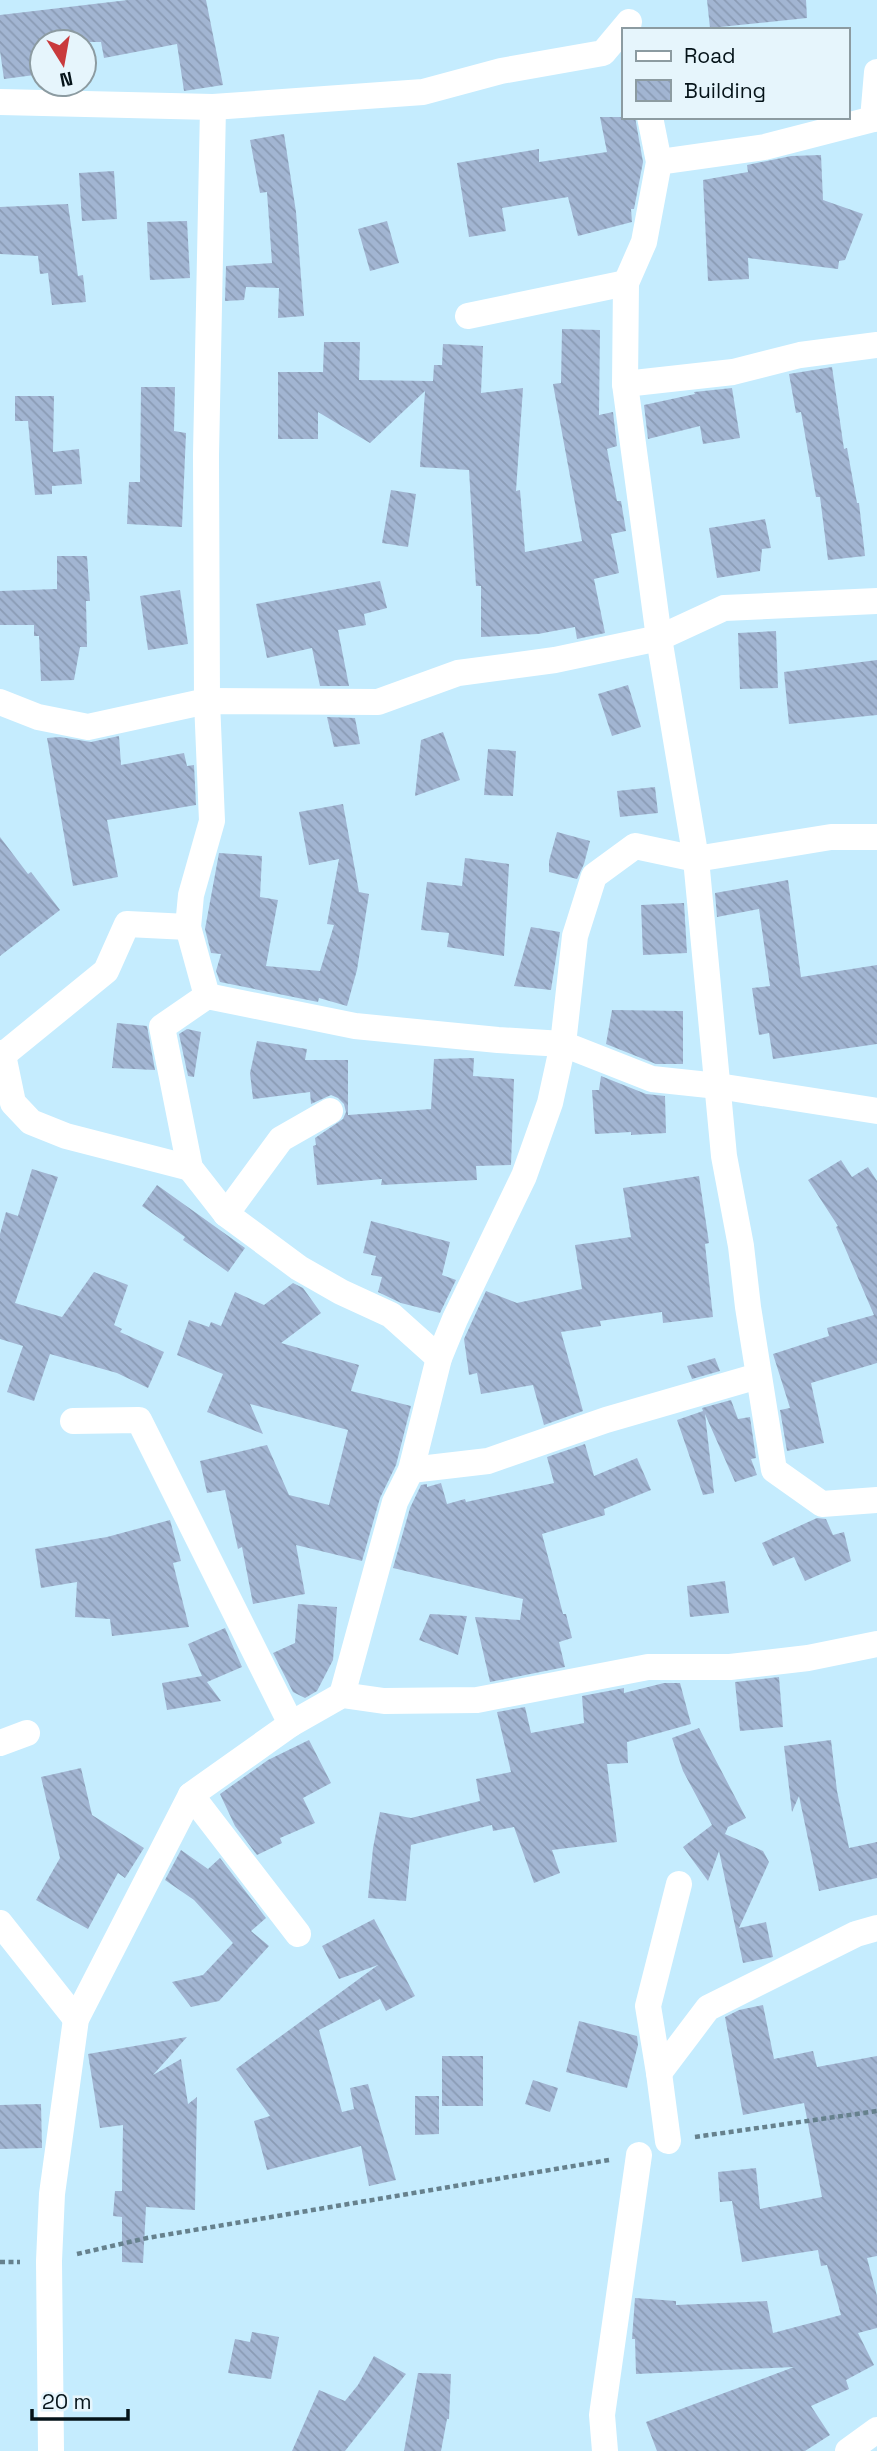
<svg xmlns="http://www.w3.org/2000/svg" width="877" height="2451" font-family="'Space Grotesk',sans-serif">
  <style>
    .building { fill: url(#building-back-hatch) }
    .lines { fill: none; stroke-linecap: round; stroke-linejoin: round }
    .path { stroke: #66818d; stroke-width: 4.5; stroke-dasharray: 5 3.5; stroke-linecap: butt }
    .minor { stroke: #fff; stroke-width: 26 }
  </style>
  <defs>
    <pattern id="building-back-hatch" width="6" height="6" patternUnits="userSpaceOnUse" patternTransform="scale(1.75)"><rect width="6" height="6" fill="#a2b5d2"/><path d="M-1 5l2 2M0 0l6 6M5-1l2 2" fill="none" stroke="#8a9bb4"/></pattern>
  </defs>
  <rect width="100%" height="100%" fill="#c5ecfe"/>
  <g class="building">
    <polygon points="128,0 206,0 223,85 184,91 177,44 104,58 101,42 42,42 42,74 4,79 0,51 0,15"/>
    <polygon points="707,0 806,0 807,18 710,28"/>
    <polygon points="600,117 635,117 643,162 634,209 631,209 632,222 578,236 568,197 502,208 506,231 469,237 457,163 539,149 539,162 607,152"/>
    <polygon points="284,134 296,212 304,316 278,318 279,288 246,287 244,300 225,301 226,266 272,263 267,192 260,193 250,140"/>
    <polygon points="821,155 823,200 863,214 845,260 839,261 838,269 748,258 749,279 708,281 703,180 748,172 747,165 791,156"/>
    <polygon points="114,171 117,219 82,221 79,173"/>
    <polygon points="68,204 78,276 83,275 86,302 52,305 48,273 40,274 38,256 0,254 0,207"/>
    <polygon points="187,221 190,278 150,280 147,222"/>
    <polygon points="387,221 399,263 370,271 358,229"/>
    <polygon points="562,329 600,330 599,415 613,412 617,446 607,449 617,501 621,501 626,531 611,534 619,573 594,579 605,633 577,639 575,627 538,634 481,637 481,586 476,586 469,470 420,467 425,391 370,443 318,412 318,439 278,439 278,372 323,372 324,342 360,342 359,380 433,381 434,365 442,365 443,344 483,346 481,393 523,388 516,491 520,490 525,552 582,541 553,384 561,383"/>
    <polygon points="832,367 844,449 847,448 857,503 859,503 865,556 828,560 820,497 816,497 801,412 796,413 789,374"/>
    <polygon points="141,387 175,387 174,431 186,433 182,527 127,524 129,482 140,482"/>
    <polygon points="732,388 740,438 703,444 700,426 648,439 644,405 695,394 694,392"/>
    <polygon points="15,396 54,396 53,452 79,449 82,484 52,486 52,494 35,495 28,421 15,421"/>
    <polygon points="391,490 416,494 408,547 382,543"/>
    <polygon points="765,519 771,548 762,549 760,571 717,578 709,528"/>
    <polygon points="57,556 87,556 90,601 86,601 87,647 80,647 74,680 41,681 39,636 34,636 34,625 0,625 0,591 57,589"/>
    <polygon points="380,581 387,608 364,614 366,625 338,630 349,686 320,686 312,648 267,658 256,604"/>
    <polygon points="180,590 188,644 148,650 140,596"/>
    <polygon points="776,631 778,688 740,689 738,633"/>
    <polygon points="877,660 877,715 789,724 784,672"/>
    <polygon points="628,685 641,727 612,736 598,694"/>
    <polygon points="327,717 355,718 360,744 334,747"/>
    <polygon points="443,732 460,780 415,796 421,740"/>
    <polygon points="119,736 121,765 184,753 187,766 194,765 196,805 107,820 118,877 73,886 47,738 60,737 91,742"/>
    <polygon points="488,749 516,751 513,796 484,795"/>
    <polygon points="655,787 658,813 620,817 617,791"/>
    <polygon points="343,804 359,892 369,894 357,970 347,1006 319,998 318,1002 220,982 216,971 221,954 211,953 205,929 219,853 262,856 260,897 278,900 266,966 320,971 334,925 327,924 339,859 309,865 299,812"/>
    <polygon points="557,832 590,841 584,864 577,879 549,872 549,861"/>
    <polygon points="0,837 28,874 31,872 60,910 0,956"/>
    <polygon points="465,858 509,864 504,956 447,947 449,933 421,930 427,882 462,886"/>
    <polygon points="788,880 801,977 877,965 877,1044 773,1059 769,1033 759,1035 752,988 770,986 759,909 717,917 715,893"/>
    <polygon points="684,903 687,953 643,955 641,905"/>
    <polygon points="531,927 560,932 551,990 514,986"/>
    <polygon points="612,1010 683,1011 683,1064 656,1064 606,1044"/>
    <polygon points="117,1023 147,1026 155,1070 112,1068"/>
    <polygon points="187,1029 201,1032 194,1077 188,1076 179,1034"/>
    <polygon points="257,1041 307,1049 305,1060 348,1060 348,1115 431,1109 434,1059 474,1058 473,1076 514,1079 511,1165 476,1166 477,1180 381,1185 382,1179 317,1185 313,1146 316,1145 315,1138 343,1119 346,1112 344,1104 338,1098 331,1095 311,1104 310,1092 253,1099 250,1073"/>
    <polygon points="601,1076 646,1094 665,1096 666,1133 631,1135 631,1132 595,1134 592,1090 599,1090"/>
    <polygon points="841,1160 852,1177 868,1167 877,1181 877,1363 811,1383 824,1443 787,1451 780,1410 790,1408 773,1354 829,1336 827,1328 874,1315 836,1227 838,1226 808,1180"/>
    <polygon points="32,1169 58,1177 15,1303 62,1317 94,1272 128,1285 114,1325 122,1329 120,1332 164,1352 148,1388 117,1373 50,1354 34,1401 7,1392 23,1346 0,1339 0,1234 6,1212 18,1216"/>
    <polygon points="699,1176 709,1243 705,1244 713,1317 663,1323 662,1312 600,1321 601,1326 561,1332 583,1411 544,1425 533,1385 481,1394 477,1373 469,1375 464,1339 486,1291 517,1303 582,1289 575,1245 631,1237 623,1188"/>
    <polygon points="157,1185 245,1248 228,1272 183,1240 185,1237 142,1206"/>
    <polygon points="371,1221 450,1242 442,1275 456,1280 440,1313 401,1303 378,1292 382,1277 371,1275 376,1256 363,1253"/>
    <polygon points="293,1283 303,1288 321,1313 281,1343 359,1365 351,1391 411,1406 396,1465 380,1498 362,1561 296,1545 305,1594 253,1604 242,1547 238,1549 225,1490 207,1493 200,1461 267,1445 289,1495 329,1505 348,1430 250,1404 263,1434 207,1412 223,1374 177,1355 189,1320 209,1327 211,1322 221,1326 235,1292 264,1305"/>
    <polygon points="715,1358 720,1371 692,1379 687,1366"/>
    <polygon points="731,1400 738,1419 750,1417 756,1458 751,1459 757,1475 735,1482 705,1414 714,1493 703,1495 677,1420 703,1411 702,1408"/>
    <polygon points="585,1444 594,1476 637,1458 651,1490 604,1509 605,1515 542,1534 563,1614 566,1614 572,1638 559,1642 565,1667 490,1682 475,1617 520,1620 523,1599 393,1568 410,1508 421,1485 427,1484 427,1487 441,1483 447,1504 465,1499 466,1502 554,1483 547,1457"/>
    <polygon points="817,1518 826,1519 833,1535 844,1532 851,1561 805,1581 794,1557 773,1566 762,1543"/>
    <polygon points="170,1520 181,1561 173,1563 189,1627 112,1636 110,1619 75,1617 77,1582 41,1588 35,1549 107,1537"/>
    <polygon points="725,1581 729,1613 690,1617 687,1586"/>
    <polygon points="298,1604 337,1607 333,1660 317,1691 305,1698 293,1692 273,1653 295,1643"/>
    <polygon points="430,1614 467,1616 458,1655 419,1640"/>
    <polygon points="225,1628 242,1667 207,1682 221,1701 167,1710 162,1683 202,1676 188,1644"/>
    <polygon points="779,1677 783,1727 740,1731 735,1682"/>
    <polygon points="664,1683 680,1683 691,1724 627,1742 628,1763 607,1764 617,1842 552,1850 560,1873 534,1883 514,1827 493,1831 492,1825 411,1845 406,1901 368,1898 373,1848 380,1812 411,1818 480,1801 476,1779 511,1772 497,1712 525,1707 531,1733 584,1723 582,1696 624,1688 624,1693"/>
    <polygon points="699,1728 746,1818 728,1827 725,1834 763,1851 769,1862 739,1928 766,1922 773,1957 743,1963 719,1851 708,1881 683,1847 712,1825 683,1771 672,1738"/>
    <polygon points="309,1740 331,1783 303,1798 315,1823 280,1838 282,1843 257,1855 235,1826 220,1794 268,1760"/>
    <polygon points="831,1740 837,1791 849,1848 877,1842 877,1878 819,1891 799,1796 792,1812 784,1746"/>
    <polygon points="81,1768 92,1815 144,1848 125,1878 118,1873 88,1929 36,1900 60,1858 41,1777"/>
    <polygon points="181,1850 208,1869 220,1858 266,1918 251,1931 269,1946 219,2001 191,2007 172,1982 203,1975 233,1943 194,1900 165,1880"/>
    <polygon points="374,1919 415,1996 386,2011 380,1999 319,2030 342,2112 354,2109 350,2088 368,2084 396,2180 369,2186 361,2146 267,2170 254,2121 270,2116 236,2069 378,1965 339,1979 322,1946"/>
    <polygon points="763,2005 774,2059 813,2051 817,2067 877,2056 877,2256 867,2258 877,2296 877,2328 858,2333 874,2365 846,2380 849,2389 811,2406 830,2435 805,2451 657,2451 646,2422 794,2367 636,2374 635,2339 632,2339 635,2298 676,2301 676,2305 767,2301 773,2333 841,2315 827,2265 821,2266 818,2250 742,2262 732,2201 720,2202 718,2172 756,2168 760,2209 822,2197 804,2103 743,2115 725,2017 739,2010"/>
    <polygon points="579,2021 637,2036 638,2045 627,2088 566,2072"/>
    <polygon points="187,2037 153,2075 181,2059 188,2104 197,2097 195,2210 146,2207 143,2263 122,2262 122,2217 113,2216 115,2191 122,2191 123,2125 100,2128 88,2054"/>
    <rect x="442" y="2056" width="41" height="50"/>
    <polygon points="533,2080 558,2088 550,2112 525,2104"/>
    <polygon points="415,2096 439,2096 439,2134 415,2135"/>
    <polygon points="41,2104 42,2148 0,2149 0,2105"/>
    <polygon points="252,2332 279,2337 271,2379 228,2373 235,2339 250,2342"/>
    <polygon points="374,2356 406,2374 345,2451 292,2451 319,2390 345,2401 358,2385"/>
    <polygon points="418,2373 451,2374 449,2419 447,2419 441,2451 404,2451"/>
  </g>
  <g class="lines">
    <g class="path">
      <polyline points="695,2137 877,2111"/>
      <polyline points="77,2254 147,2238 609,2160"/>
      <polyline points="0,2262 20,2262"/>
    </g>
    <g class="minor">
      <polyline points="0,102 213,107 423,92 501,71 603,53 629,22"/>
      <polyline points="650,117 659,162 644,242 626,283 625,384 659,638 696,859 724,1156 741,1246 748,1307 774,1470 822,1504 877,1500"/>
      <polyline points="873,119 877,72"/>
      <polyline points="659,162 765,147 877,118"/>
      <polyline points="468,316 626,283"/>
      <polyline points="625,384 733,372 800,355 877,345"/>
      <polyline points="0,702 38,717 88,727 207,701 378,702 458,673 555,660 659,638 724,608 877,601"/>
      <polyline points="207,996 188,927 191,895 212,821 207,701 206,455 213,107"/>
      <polyline points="0,1053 3,1055 13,1103 31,1122 66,1136 190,1168"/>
      <polyline points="3,1055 106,971 127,924 188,927"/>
      <polyline points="226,1214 281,1139 330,1111"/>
      <polyline points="439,1358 391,1315 341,1292 299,1268 226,1214 190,1168 162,1027 207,996 355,1026 498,1040 563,1044 652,1079 718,1086 877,1111"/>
      <polyline points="73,1421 139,1420 291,1724"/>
      <polyline points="411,1470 488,1461 606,1420 758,1376"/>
      <polyline points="342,1695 395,1502 411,1470 439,1358 455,1319 524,1176 550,1103 563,1044 575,936 594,876 635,846 696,859 831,837 877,837"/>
      <polyline points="0,1743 27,1733"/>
      <polyline points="191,1795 298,1934"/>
      <polyline points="0,1923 76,2019"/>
      <polyline points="659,2073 708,2008 856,1934 877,1928"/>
      <polyline points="668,2141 659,2073 648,2006 679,1884"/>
      <polyline points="51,2451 49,2261 52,2194 76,2019 191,1795 291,1724 342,1695 384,1701 477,1700 648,1667 730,1667 808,1658 877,1644"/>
      <polyline points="605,2451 602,2415 639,2155"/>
      <polyline points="848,2451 877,2430"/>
    </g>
  </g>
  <rect x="622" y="28" width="228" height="91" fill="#e6f5fc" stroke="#8c9ba1" stroke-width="2"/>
  <rect x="636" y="51" width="35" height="10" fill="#ffffff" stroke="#8c9ba1" stroke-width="2"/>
  <text x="684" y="63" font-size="21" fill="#051319">Road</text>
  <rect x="636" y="80" width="35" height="21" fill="url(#building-back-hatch)" stroke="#8c9ba1" stroke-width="2"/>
  <text x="684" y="98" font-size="21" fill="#051319">Building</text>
  <g transform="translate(63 63) rotate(169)"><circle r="33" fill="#e6f5fc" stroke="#8c9ba1" stroke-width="2"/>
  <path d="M0-5L12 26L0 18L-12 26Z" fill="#c93a3c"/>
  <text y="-10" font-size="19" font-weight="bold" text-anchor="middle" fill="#051319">N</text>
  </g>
  <path d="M32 2409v10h96v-10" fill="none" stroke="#051319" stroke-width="3.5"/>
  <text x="42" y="2409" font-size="21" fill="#051319" stroke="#e6f5fc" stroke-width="5" paint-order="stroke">20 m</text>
</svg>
